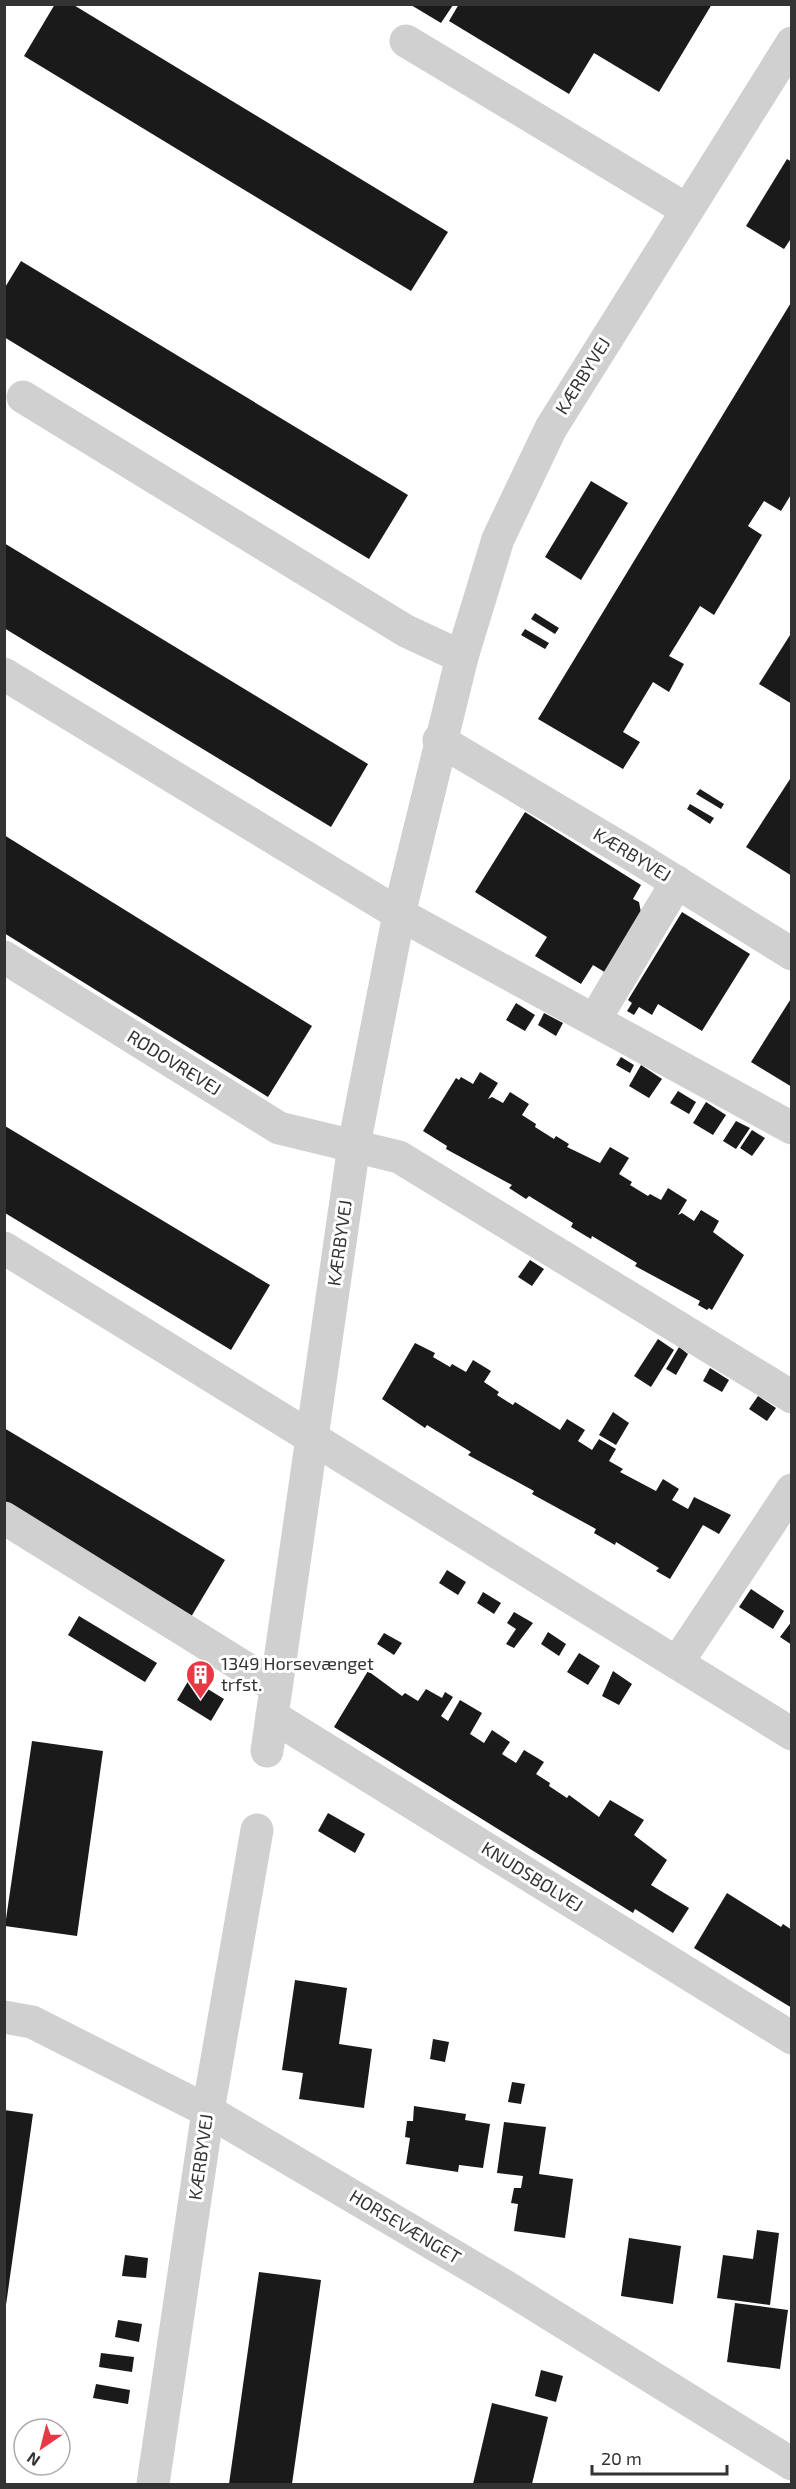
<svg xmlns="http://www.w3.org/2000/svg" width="796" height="2489" font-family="'Exo 2',sans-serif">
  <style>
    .building { fill: #1a1a1a }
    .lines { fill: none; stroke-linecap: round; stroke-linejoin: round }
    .minor { stroke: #d0d0d0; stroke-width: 33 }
    .labels { text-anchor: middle; stroke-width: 6; stroke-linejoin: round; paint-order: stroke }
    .street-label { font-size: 18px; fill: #333; stroke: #fff }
    .poi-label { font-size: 18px; fill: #333; stroke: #fff; text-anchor: start }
  </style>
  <rect width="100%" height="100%" fill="#fff"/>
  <g class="building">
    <polygon points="55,4 72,4 448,232 411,291 24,56"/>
    <polygon points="459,4 712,4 659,92 594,53 569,94 449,21"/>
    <polygon points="411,5 453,5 441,23"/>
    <polygon points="787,159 792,162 792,237 784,249 746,226"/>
    <polygon points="21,261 408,495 369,559 4,337 4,289"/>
    <polygon points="792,301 792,493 781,511 764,501 748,526 762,535 714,615 700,606 669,656 684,664 669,692 653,682 623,732 640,742 623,769 538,719"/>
    <polygon points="591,481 628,503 581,580 545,557"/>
    <polygon points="4,543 368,764 331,827 4,628"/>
    <polygon points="535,613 559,628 555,634 531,619"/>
    <polygon points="525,629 549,643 545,649 521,635"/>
    <polygon points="792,632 792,704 759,684"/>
    <polygon points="792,776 792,876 746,847"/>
    <polygon points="700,789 724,804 721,809 696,794"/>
    <polygon points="690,804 714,818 710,824 687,809"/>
    <polygon points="525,812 641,885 633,899 639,902 643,923 611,976 593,965 581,984 535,956 547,937 475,892"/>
    <polygon points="4,835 312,1026 268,1097 4,933"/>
    <polygon points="682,912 750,954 702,1031 658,1004 652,1015 639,1007 634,1015 627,1011 632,1003 628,1000"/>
    <polygon points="792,997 792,1087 751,1062"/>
    <polygon points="516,1003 535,1015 525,1031 506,1020"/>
    <polygon points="544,1013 563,1023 556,1036 538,1025"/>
    <polygon points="621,1057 634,1065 630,1073 616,1065"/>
    <polygon points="641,1065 662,1079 649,1098 629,1086"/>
    <polygon points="480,1072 498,1083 488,1099 492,1097 503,1103 510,1092 529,1104 522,1115 536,1124 535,1127 554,1139 556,1136 569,1144 567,1147 600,1163 610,1147 629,1158 619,1174 632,1182 630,1185 648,1196 650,1194 661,1200 668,1188 687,1200 678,1215 682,1213 694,1221 701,1210 719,1221 713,1232 744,1255 712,1310 709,1308 707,1310 698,1305 700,1301 635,1266 637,1263 592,1236 591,1239 571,1227 573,1223 529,1196 526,1199 509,1188 512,1185 446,1149 447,1146 423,1131 456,1078 459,1080 461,1077 473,1084"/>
    <polygon points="678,1091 696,1102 689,1114 670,1103"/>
    <polygon points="706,1102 726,1115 713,1135 693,1123"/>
    <polygon points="736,1121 750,1128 736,1149 723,1141"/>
    <polygon points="5,1126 270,1285 231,1350 5,1213"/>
    <polygon points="752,1130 765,1138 752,1156 740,1148"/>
    <polygon points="530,1260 544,1269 532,1286 518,1277"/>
    <polygon points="658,1339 674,1350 651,1387 634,1376"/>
    <polygon points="415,1343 435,1353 433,1357 450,1367 452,1364 466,1372 473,1360 491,1371 484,1382 499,1392 497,1395 513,1405 515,1402 560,1430 567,1419 585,1430 578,1441 592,1450 599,1439 616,1449 609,1461 623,1469 620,1472 656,1491 663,1479 679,1489 672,1500 688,1509 694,1497 731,1515 719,1534 703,1525 670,1579 656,1571 659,1568 616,1542 615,1545 594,1533 596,1529 532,1494 534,1491 468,1455 471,1452 427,1425 425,1428 382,1399"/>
    <polygon points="679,1347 688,1354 676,1375 666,1369"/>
    <polygon points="710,1368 729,1380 722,1392 703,1381"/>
    <polygon points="758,1396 776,1408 767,1421 749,1409"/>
    <polygon points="613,1412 629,1423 616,1445 599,1435"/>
    <polygon points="4,1428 225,1560 191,1617 4,1505"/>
    <polygon points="447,1570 466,1582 458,1595 439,1583"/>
    <polygon points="751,1589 784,1611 773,1629 739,1607"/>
    <polygon points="483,1592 501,1603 494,1614 477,1603"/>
    <polygon points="514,1612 533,1623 514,1648 506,1644 516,1629 507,1623"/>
    <polygon points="79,1616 157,1663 145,1682 68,1635"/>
    <polygon points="792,1621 792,1645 780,1637"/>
    <polygon points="548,1632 566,1644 559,1656 541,1644"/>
    <polygon points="384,1633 402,1643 394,1655 377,1644"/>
    <polygon points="579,1653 600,1666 588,1685 567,1672"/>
    <polygon points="368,1671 402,1696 405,1693 418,1701 426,1689 442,1698 445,1692 453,1697 441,1716 448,1721 460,1700 482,1713 470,1734 484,1743 492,1730 510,1742 502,1754 516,1763 524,1750 544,1762 536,1774 550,1783 549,1786 567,1798 569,1795 599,1817 610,1800 644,1820 634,1835 667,1860 651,1885 689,1908 673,1933 635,1909 633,1913 334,1727"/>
    <polygon points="613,1671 632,1684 619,1705 602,1696"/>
    <polygon points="190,1678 224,1699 211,1721 177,1700"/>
    <polygon points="32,1741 103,1751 77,1936 5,1926"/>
    <polygon points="328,1813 365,1834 355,1853 318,1831"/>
    <polygon points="727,1893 781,1927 783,1924 792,1930 792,2008 694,1948"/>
    <polygon points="295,1980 347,1988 339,2044 372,2049 364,2108 299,2099 303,2073 282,2070"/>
    <polygon points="433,2039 449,2042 445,2062 430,2059"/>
    <polygon points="512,2082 525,2084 521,2104 508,2102"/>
    <polygon points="414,2106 466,2114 465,2120 490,2124 483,2168 459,2165 458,2172 406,2164 410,2138 405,2137 407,2121 413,2121"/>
    <polygon points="4,2110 33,2114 6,2305 4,2305"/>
    <polygon points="504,2122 546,2127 539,2174 573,2179 565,2238 514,2231 518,2204 511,2203 514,2188 521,2188 523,2176 497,2173"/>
    <polygon points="757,2230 779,2233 770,2305 717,2298 723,2255 753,2259"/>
    <polygon points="629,2238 681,2246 673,2304 621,2296"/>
    <polygon points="125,2255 148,2258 146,2278 122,2276"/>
    <polygon points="259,2272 321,2280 292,2484 229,2484"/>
    <polygon points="735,2303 788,2310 780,2369 727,2362"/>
    <polygon points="118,2320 142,2324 139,2342 115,2337"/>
    <polygon points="101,2353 134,2357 132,2372 99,2367"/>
    <polygon points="541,2370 563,2376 556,2402 535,2396"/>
    <polygon points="96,2384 130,2390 128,2404 93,2398"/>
    <polygon points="492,2403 548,2417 532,2484 473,2484"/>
  </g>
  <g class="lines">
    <g class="minor">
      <polyline points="406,41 687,210"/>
      <polyline points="23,397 406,631 462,657"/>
      <polyline points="4,674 399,914 792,1128"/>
      <polyline points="439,740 636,857 792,954"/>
      <polyline points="4,957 279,1128 399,1157 792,1397"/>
      <polyline points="604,1004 677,882"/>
      <polyline points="4,1248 792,1734"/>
      <polyline points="4,1518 276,1687"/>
      <polyline points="677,1663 792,1490"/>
      <polyline points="272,1716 792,2038"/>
      <polyline points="267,1751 354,1145 399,914 462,657 498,539 551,428 792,43"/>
      <polyline points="4,2017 32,2022 208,2111 503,2285 792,2464"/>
      <polyline points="153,2484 208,2111 257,1830"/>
    </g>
  </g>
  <defs>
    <symbol id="building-pin" viewBox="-11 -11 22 30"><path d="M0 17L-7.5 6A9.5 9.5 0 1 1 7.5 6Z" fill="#e63946" stroke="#fff"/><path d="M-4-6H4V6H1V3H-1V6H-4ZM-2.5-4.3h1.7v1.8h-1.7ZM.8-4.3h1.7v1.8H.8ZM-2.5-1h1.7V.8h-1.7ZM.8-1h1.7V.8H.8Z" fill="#fff"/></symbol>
  </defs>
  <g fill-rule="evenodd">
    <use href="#building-pin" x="184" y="1658" width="33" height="45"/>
  </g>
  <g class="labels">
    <g class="street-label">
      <text transform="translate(583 376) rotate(-58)" y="6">KÆRBYVEJ</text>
      <text transform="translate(632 855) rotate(31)" y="6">KÆRBYVEJ</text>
      <text transform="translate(174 1063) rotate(32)" y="6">RØDOVREVEJ</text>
      <text transform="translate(340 1243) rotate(-82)" y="6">KÆRBYVEJ</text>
      <text transform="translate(532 1877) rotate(32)" y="6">KNUDSBØLVEJ</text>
      <text transform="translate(201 2157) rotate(-82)" y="6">KÆRBYVEJ</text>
      <text transform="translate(405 2227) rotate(31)" y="6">HORSEVÆNGET</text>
    </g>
    <g class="poi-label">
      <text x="221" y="1670">1349 Horsevænget<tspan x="221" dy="21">trfst.</tspan></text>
    </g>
  </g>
  <rect width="796" height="2489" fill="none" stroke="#333333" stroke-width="12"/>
  <g transform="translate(42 2447) rotate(215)"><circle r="28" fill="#ffffff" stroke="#adadad" stroke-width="1.5"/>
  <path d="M0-4.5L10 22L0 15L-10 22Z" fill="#e63946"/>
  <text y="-9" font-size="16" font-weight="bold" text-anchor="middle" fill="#333333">N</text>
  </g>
  <path d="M592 2465v9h135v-9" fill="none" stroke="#333333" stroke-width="3"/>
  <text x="601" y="2465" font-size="18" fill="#333333" stroke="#ffffff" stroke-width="4.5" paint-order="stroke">20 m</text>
</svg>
